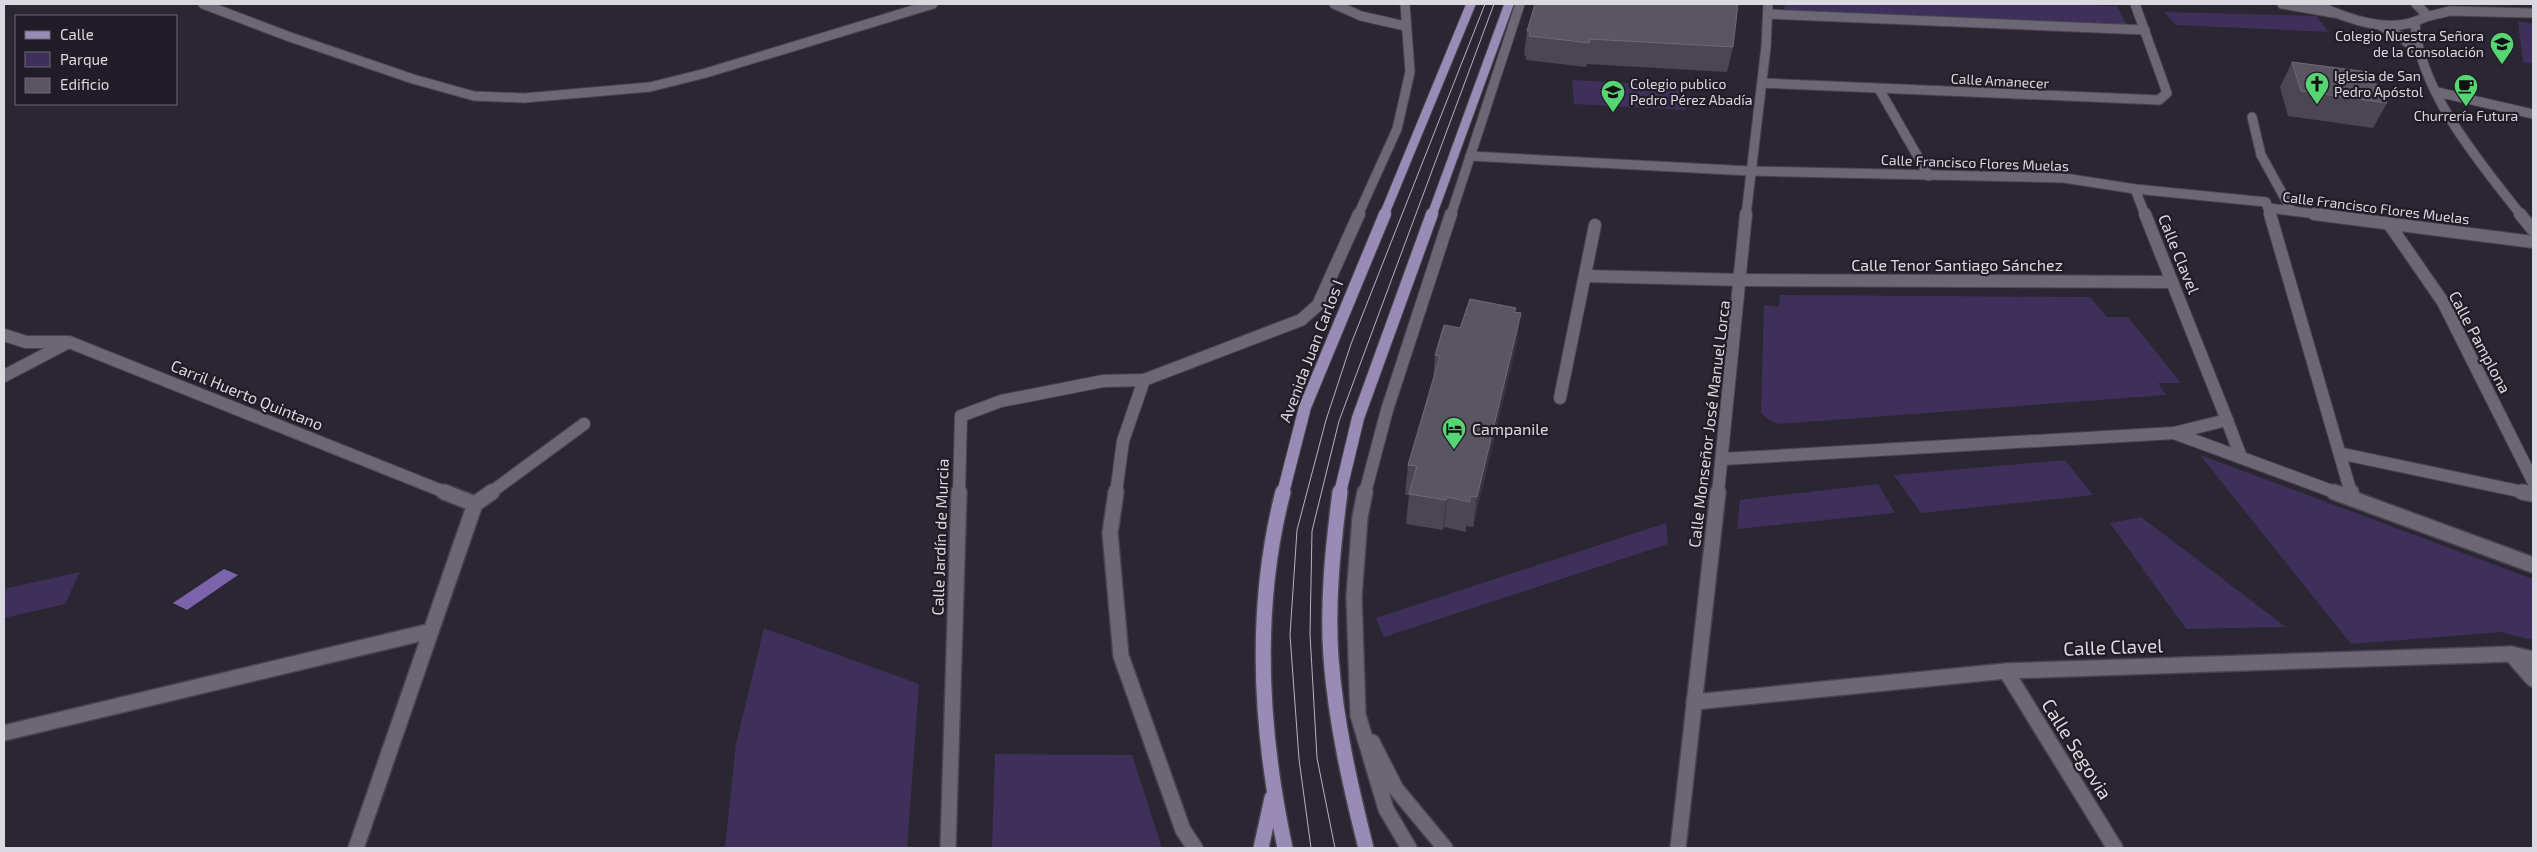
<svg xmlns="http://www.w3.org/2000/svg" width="2537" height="852" font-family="'Exo 2',sans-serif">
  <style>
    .green { fill: #3f305b }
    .water { fill: #7c64ad }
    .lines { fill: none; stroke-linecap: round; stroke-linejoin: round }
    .minor-far2-casing { stroke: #47444d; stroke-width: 11 }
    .minor-far1-casing { stroke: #47444d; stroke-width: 14 }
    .minor-casing { stroke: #47444d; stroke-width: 18 }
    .tertiary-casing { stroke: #47444d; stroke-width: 11 }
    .secondary-far1-casing { stroke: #47444d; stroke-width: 11 }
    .secondary-casing { stroke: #47444d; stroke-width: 14 }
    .primary-far2-casing { stroke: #47444d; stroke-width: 11 }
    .primary-far1-casing { stroke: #47444d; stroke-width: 14 }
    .primary-casing { stroke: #47444d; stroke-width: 18 }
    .minor-far2 { stroke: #6b6775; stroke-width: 9 }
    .minor-far1 { stroke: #6b6775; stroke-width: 12 }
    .minor { stroke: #6b6775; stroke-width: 15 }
    .tertiary { stroke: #6b6775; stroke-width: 9 }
    .secondary-far1 { stroke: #6b6775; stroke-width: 9 }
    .secondary { stroke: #6b6775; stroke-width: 12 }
    .primary-far2 { stroke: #988bb6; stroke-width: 9 }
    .primary-far1 { stroke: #988bb6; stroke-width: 12 }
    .primary { stroke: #988bb6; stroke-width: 15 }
    .tram { stroke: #b5b3ba; stroke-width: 1 }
    .wall { fill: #4a4652 }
    .shaded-wall { fill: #37333f }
    .building { fill: #5a5661; stroke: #6e6a75 }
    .labels { text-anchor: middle; stroke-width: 4.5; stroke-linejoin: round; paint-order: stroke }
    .far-poi-label { font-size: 14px; fill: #dbd9e0; stroke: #211d28; text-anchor: start }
    .far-street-label { font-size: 14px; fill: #dbd9e0; stroke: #211d28 }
    .street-label { font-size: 16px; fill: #dbd9e0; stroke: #211d28 }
    .poi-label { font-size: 16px; fill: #dbd9e0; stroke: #211d28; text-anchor: start }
    .near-street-label { font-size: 19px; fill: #dbd9e0; stroke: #211d28 }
  </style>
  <rect width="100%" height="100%" fill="#2a2732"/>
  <g class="green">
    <polygon points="1785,4 2049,4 2117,6 2127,25 1784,10"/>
    <polygon points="2164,12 2316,16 2329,32 2176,25"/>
    <polygon points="2518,21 2533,24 2533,64 2523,62"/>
    <polygon points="1572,80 1682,86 1686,110 1574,104"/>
    <polygon points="1780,295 2090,297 2107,317 2128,317 2181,383 2158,383 2166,395 1779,424 1769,420 1761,413 1764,305 1779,307"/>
    <polygon points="2200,455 2533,579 2533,640 2501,632 2351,644"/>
    <polygon points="2065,460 2093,495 1921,513 1894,475"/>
    <polygon points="1878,484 1895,513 1737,529 1740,500"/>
    <polygon points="2141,517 2286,627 2186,629 2110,523"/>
    <polygon points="1666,523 1668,544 1384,637 1376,618"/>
    <polygon points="80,572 65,604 4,618 4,589"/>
    <polygon points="764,628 919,684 907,848 725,848 736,744"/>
    <polygon points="995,754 1132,755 1162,848 992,848"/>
  </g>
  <polygon class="water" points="224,569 238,575 187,610 173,603"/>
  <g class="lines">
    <defs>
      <g id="minor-far2">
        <polyline points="203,4 290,37 413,79 474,96 524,98 650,87 706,73 933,4"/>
        <polyline points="1334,4 1361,16 1405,26"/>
        <polyline points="1768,14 2145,30"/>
        <polyline points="1763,83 2159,100 2167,93 2135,4"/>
        <polyline points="1879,89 1929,176"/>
        <polyline points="2437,92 2533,114"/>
        <polyline points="2252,117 2261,155 2292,211"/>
        <polyline points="1470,156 1750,171 2064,178 2135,189 2266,202 2268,208 2324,215"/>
        <polyline points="2135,189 2145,215"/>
        <polyline points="2268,208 2270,215"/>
        <polyline points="1358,215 1397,129 1410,72 1405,4"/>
        <polyline points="1451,215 1520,4"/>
        <polyline points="1746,215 1766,47 1768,4"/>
      </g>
      <g id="minor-far1">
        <polyline points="2270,214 2351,493"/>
        <polyline points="2314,214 2533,242"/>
        <polyline points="2389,224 2443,302 2533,481"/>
        <polyline points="1585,276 1742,280 2172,282"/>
        <polyline points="4,335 26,342 69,342 447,493"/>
        <polyline points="4,376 67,343"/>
        <polyline points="1560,398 1595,225"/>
        <polyline points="2227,420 2241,457"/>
        <polyline points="2174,433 2337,493"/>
        <polyline points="2343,454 2528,493"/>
        <polyline points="1722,459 2174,433 2227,420 2145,214"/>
        <polyline points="490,493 584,424"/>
        <polyline points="959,493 961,416 1001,401 1103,381 1144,380 1301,320 1318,305 1359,214"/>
        <polyline points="1116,493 1123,441 1144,380"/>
        <polyline points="1365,493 1387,410 1451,214"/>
        <polyline points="1718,493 1746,214"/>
      </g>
      <g id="minor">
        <polyline points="444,492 475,504"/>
        <polyline points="1116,492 1110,533 1121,656 1183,830 1195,848"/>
        <polyline points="1365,492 1360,517 1354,597 1358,715 1386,809 1409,848"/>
        <polyline points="2334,492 2533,565"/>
        <polyline points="2351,492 2353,499"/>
        <polyline points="2522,492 2533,494"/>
        <polyline points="2511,654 2533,679"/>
        <polyline points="2006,671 2115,848"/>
        <polyline points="1694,702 2006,671 2511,654 2533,659"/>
        <polyline points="4,733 431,631"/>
        <polyline points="1372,742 1396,789 1445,848"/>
        <polyline points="356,848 475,504 492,492"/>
        <polyline points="948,848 959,492"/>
        <polyline points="1678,848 1718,492"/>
      </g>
      <g id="tertiary">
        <polyline points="2282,4 2334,13"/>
        <polyline points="2425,17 2450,11 2533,13"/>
      </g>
      <g id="secondary-far1">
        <path d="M2315,4C2347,19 2392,36 2425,17V13L2416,4"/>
        <path d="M2415,23C2419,91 2480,163 2521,215"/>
        <polyline points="2381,26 2400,36 2416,50"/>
      </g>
      <polyline id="secondary" points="2520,214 2533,230"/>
      <g id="primary-far2">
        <polyline points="1384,215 1471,4"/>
        <polyline points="1432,215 1509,4"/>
      </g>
      <g id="primary-far1">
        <polyline points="1283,493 1305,407 1385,214"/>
        <polyline points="1340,493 1358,418 1432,214"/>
      </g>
      <g id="primary">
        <path d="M1283,492C1253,608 1260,731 1285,848"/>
        <path d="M1340,492C1333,546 1327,603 1331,658C1336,723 1350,785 1366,848"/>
        <polyline points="1261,848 1272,798"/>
      </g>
    </defs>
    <use href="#minor-far2" class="minor-far2-casing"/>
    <use href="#minor-far1" class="minor-far1-casing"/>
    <use href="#minor" class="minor-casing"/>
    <use href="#tertiary" class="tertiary-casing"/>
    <use href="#secondary-far1" class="secondary-far1-casing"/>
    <use href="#secondary" class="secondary-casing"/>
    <use href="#primary-far2" class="primary-far2-casing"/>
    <use href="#primary-far1" class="primary-far1-casing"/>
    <use href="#primary" class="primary-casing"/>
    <use href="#minor-far2" class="minor-far2"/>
    <use href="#minor-far1" class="minor-far1"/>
    <use href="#minor" class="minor"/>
    <use href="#tertiary" class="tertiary"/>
    <use href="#secondary-far1" class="secondary-far1"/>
    <use href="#secondary" class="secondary"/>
    <use href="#primary-far2" class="primary-far2"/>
    <use href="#primary-far1" class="primary-far1"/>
    <use href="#primary" class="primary"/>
    <g class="tram">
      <polyline points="1311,848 1299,759 1290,635 1297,530 1326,420 1351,344 1485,4"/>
      <polyline points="1335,848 1317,758 1310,634 1312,531 1339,421 1494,4"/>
    </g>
  </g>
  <g class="wall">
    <polygon points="1527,31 1733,47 1727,72 1587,64 1586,67 1526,60 1526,56 1524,55"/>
    <polygon points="2292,62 2387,103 2373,128 2288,116 2280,87"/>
    <polygon points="1516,308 1515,312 1517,342 1473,527 1466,526 1466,532 1444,527 1443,530 1406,524 1409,495 1405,495 1408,465 1433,381 1435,355 1460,328"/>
  </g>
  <g class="shaded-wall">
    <polygon points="1521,313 1517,342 1473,527 1477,497"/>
    <polygon points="1447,497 1444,527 1443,530 1446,500"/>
  </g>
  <g class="building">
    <polygon points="1535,4 1738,4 1733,47 1589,39 1590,43 1529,36 1530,31 1527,31"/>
    <polygon points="2292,62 2369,72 2387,103 2301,91"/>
    <polygon points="1470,299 1516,308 1514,312 1521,313 1477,497 1470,496 1470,502 1447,497 1446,500 1409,494 1417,466 1408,465 1440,356 1435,355 1444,325 1460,328"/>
  </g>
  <defs>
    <symbol id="school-pin" viewBox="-11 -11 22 30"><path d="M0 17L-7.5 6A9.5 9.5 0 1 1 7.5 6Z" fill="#55d672" stroke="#211d28"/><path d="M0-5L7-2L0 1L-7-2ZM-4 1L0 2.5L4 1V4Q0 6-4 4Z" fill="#111"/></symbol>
    <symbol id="church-pin" viewBox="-11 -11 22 30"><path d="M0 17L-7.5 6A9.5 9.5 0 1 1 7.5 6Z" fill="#55d672" stroke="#211d28"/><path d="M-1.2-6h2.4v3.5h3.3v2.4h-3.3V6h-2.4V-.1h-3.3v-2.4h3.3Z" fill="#111"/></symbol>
    <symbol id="cafe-pin" viewBox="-11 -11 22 30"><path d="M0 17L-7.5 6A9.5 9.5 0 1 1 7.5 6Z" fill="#55d672" stroke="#211d28"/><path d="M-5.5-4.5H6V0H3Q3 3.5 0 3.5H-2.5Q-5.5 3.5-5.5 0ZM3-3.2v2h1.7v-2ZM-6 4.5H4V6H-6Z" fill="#111"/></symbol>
    <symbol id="hotel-pin" viewBox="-11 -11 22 30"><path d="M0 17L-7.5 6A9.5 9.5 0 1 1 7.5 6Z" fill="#55d672" stroke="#211d28"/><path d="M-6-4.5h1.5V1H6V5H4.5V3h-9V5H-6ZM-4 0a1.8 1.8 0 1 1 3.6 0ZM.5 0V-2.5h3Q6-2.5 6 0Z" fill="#111"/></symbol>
  </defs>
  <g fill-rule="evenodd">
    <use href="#school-pin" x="2488" y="30" width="28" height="38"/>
    <use href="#church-pin" x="2303" y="70" width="28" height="38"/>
    <use href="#cafe-pin" x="2452" y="72" width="28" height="38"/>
    <use href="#school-pin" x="1599" y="78" width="28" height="38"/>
    <use href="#hotel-pin" x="1440" y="415" width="28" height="38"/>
  </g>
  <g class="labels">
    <g class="far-poi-label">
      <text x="2484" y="41" text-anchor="end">Colegio Nuestra Señora<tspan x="2484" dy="16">de la Consolación</tspan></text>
      <text x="2334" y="81">Iglesia de San<tspan x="2334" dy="16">Pedro Apóstol</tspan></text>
      <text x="1630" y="89">Colegio publico<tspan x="1630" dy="16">Pedro Pérez Abadía</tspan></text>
      <text x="2466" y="121" text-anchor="middle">Churrería Futura</text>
    </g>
    <g class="far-street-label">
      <text transform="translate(2000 81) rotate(3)" y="5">Calle Amanecer</text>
      <text transform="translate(1975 163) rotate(2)" y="5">Calle Francisco Flores Muelas</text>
      <text transform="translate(2376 208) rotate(7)" y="5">Calle Francisco Flores Muelas</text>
    </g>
    <g class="street-label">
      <text transform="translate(2179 254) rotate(68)" y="6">Calle Clavel</text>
      <text x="1957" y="271">Calle Tenor Santiago Sánchez</text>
      <text transform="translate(2480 342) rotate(62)" y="6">Calle Pamplona</text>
      <text transform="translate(1311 351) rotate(-69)" y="6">Avenida Juan Carlos I</text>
      <text transform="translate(247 395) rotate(22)" y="6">Carril Huerto Quintano</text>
      <text transform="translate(1709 424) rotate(-83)" y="6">Calle Monseñor José Manuel Lorca</text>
      <text transform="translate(940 537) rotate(-88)" y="6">Calle Jardín de Murcia</text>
    </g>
    <g class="poi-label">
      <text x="1472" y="435">Campanile</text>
    </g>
    <g class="near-street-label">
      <text transform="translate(2113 647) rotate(-2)" y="7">Calle Clavel</text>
      <text transform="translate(2077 749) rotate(58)" y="7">Calle Segovia</text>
    </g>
  </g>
  <rect width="2537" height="852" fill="none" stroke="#dbd9e0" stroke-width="10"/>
  <rect x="15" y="15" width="162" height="90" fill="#211d28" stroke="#6b6872"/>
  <rect x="25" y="31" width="25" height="8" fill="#988bb6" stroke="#6b6872"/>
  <text x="60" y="40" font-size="15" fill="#dbd9e0">Calle</text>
  <rect x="25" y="52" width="25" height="15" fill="#3f305b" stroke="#6b6872"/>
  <text x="60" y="65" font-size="15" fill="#dbd9e0">Parque</text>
  <rect x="25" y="78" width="25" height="15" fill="#5a5661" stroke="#6b6872"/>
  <text x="60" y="90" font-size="15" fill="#dbd9e0">Edificio</text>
</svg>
